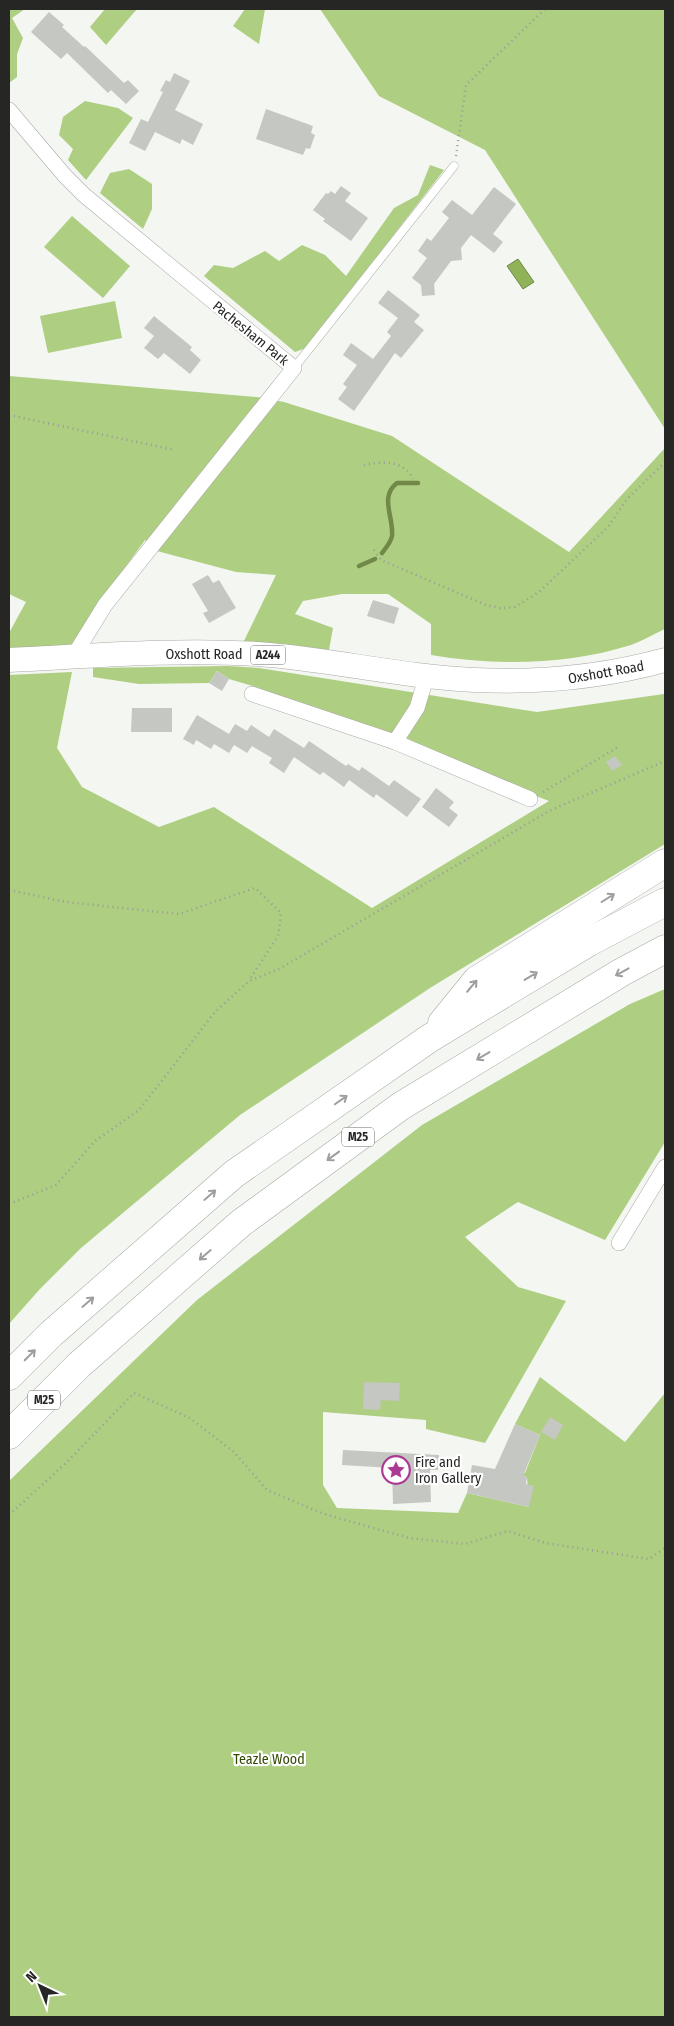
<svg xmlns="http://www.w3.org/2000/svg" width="674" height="2026" font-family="'Fira Sans Condensed',sans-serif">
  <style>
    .green { fill: #aece81 }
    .water { fill: #90b358; stroke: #708949 }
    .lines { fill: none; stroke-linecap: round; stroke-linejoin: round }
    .stream { stroke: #708949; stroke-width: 4.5 }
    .building { fill: #c5c7c2 }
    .lane-casing { stroke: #a8aaa6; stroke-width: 9 }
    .street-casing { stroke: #a8aaa6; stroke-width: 16 }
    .primary-casing { stroke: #a8aaa6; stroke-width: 25 }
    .highway-casing { stroke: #a8aaa6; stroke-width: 29 }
    .path { stroke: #999b98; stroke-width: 2.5; stroke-dasharray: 1 4; stroke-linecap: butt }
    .lane { stroke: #fff; stroke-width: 8 }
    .street { stroke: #fff; stroke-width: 15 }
    .primary { stroke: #fff; stroke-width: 24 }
    .highway { stroke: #fff; stroke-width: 28 }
    .oneway { stroke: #9d9e9d }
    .labels { text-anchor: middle; stroke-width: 4.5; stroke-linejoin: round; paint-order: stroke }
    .shield { fill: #fff; stroke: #676866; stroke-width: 1 }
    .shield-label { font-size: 12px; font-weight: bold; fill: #262725 }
    .street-label { font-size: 14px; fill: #262725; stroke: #fff }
    .poi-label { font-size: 14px; fill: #262725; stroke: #fff; text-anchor: start }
    .park-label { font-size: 14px; fill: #334903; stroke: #fff }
  </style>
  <rect width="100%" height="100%" fill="#f3f6f1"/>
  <g class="green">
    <polygon points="9,9 25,9 12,18 23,38 17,54 17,77 9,83"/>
    <polygon points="105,9 137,9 106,45 90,27"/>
    <polygon points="245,9 265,9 259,44 233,26"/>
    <polygon points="320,9 665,9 665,429 485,150 379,96"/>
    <polygon points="85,101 118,108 133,118 86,180 68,160 73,149 59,135 63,117"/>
    <polygon points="430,165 444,170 306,348 295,352 204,276 214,265 233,268 265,251 279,261 302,245 325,255 346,276 394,208 418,195"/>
    <polygon points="129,169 152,184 152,209 143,229 100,193 110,173"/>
    <polygon points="72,216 130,266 103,298 44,247"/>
    <polygon points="115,301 122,338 48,353 40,316"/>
    <path d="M9,376L257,397L284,402L392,436L569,552L665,448V629C654,634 642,641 631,645C567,665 496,666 431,655V624L388,594H342L303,601L295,614L333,628L329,650L242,645L276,575L236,572L157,551L145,540L92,613L70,647L9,650V633L26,602L9,594Z"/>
    <polygon points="228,666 259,668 537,712 664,694 665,844 430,988 240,1115 81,1248 39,1290 9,1324 9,675 72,672 57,748 82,787 159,827 214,807 372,908 549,801 259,688 229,679 217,671 209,683 139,684 93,677 93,668"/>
    <polygon points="665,989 665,1142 605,1240 518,1202 465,1237 518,1287 566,1301 485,1443 426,1429 426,1420 323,1412 323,1485 337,1508 458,1513 467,1493 529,1507 527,1477 513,1474 525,1473 540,1435 515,1424 540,1377 625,1442 665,1393 665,2017 9,2017 9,1481 197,1300 422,1125 630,1004"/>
  </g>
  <polygon class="water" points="518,259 534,282 523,289 507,266"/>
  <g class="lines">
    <g class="stream">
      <path d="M382,553C386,548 391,542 392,536C394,517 379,497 397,483H418"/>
      <polyline points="359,566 375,559"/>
    </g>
  </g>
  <g class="building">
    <polygon points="49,12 64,25 62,27 84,47 85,46 124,83 128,80 139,91 126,104 111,90 108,93 67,53 61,59 31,32"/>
    <polygon points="174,73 190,81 175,110 203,124 193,145 182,139 180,144 155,132 145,151 129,143 141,119 148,122 163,92 160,91 166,80 170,82"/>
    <polygon points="266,109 313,126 311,133 315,135 310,149 306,148 303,155 256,139"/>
    <polygon points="341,186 351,193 345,201 368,218 351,241 323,221 325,219 313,210 326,193 328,194 331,191 335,194"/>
    <polygon points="494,187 516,204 493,234 503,242 494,253 471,235 461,248 462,260 451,261 434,284 435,295 422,296 421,285 412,278 427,258 418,251 427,238 431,241 449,218 442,212 452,200 472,215"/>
    <polygon points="388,290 420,315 414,322 424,330 401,358 395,353 354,411 338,399 347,387 343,384 357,365 343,355 351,343 373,359 391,336 387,332 398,318 378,303"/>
    <polygon points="154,316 192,347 190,350 201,360 190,374 164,353 158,359 144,348 154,336 144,328"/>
    <polygon points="208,575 213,583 219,580 236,608 209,623 203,613 208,611 192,584"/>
    <polygon points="373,600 399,608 394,624 367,616"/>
    <polygon points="217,671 229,679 222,691 209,683"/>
    <polygon points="132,708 172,708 172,732 131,732"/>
    <polygon points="197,715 229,734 235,724 247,731 251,725 269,737 274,729 304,748 309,741 346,766 348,764 359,771 362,767 389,786 394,780 421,799 407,817 376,794 374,798 349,780 344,787 323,772 320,775 294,757 284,773 269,763 272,758 252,746 247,753 234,745 229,753 214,744 211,749 196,740 194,745 183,739"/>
    <polygon points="615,756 622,765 612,771 606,762"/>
    <polygon points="436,788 454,802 449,808 458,815 449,827 422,807"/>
    <polygon points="364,1382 400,1383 399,1401 381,1400 380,1410 363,1409"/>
    <polygon points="550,1417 563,1425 555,1440 541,1432"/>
    <polygon points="515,1424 540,1435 523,1476 527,1477 526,1484 534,1486 529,1507 467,1493 472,1465 495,1469"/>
    <polygon points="343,1450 439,1455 438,1470 430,1470 431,1502 393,1504 392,1468 342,1465"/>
  </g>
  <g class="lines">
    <defs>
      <polyline id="lane" points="294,368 454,166"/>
      <g id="street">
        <polyline points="9,110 65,176 84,195 294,368 105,605 73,657"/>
        <polyline points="252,694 395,742 530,799"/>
        <polyline points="395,742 417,708 427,675"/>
        <polyline points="619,1243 665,1167"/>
      </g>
      <path id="primary" d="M9,660C91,656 175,649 258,654C330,659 402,677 475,680C540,683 603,677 665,660"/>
      <g id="highway">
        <polyline points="442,1023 477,980 665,863"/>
        <polyline points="9,1376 51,1334 234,1174 430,1038 589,942 665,902"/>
        <polyline points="9,1435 79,1365 241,1223 401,1106 622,972 665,949"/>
      </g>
    </defs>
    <use href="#lane" class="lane-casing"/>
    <use href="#street" class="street-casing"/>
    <use href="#primary" class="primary-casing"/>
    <use href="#highway" class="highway-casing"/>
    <g class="path">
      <polyline points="456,156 466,85 545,9"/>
      <polyline points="9,415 175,450"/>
      <path d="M364,465C382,461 404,460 413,479"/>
      <polyline points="374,550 381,560 486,605 500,608 515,607 539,592 608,527 627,499 665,462"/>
      <polyline points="543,792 618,747"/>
      <polyline points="9,890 66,902 179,914 255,888 281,913 278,936 250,979"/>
      <polyline points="9,1204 56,1185 95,1141 139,1110 215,1012 249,981 279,969 551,810 665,761"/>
      <polyline points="9,1515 66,1463 134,1393 190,1418 234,1452 267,1490 324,1514 409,1538 465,1544 508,1531 545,1543 649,1559 665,1548"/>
    </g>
    <use href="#lane" class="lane"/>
    <use href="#street" class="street"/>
    <use href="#primary" class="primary"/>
    <use href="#highway" class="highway"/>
  </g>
  <defs><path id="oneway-shaft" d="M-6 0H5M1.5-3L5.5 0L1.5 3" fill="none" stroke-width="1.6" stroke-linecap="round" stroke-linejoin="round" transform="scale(1.25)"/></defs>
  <g class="oneway">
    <use href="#oneway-shaft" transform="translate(608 898) rotate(-32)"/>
    <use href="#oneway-shaft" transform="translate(622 972) rotate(151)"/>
    <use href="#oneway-shaft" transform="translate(531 976) rotate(-31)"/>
    <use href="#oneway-shaft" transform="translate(472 986) rotate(-50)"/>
    <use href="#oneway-shaft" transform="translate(483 1056) rotate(149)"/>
    <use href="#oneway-shaft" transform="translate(341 1100) rotate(-35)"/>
    <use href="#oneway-shaft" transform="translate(333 1156) rotate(144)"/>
    <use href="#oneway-shaft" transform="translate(210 1195) rotate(-41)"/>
    <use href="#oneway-shaft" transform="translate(205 1255) rotate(139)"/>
    <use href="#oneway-shaft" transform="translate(88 1302) rotate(-41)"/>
    <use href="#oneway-shaft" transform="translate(30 1355) rotate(-45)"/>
  </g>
  <defs>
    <symbol id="sight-ring" viewBox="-11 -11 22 22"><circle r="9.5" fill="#fff" stroke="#ac3a95" stroke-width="1.5"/><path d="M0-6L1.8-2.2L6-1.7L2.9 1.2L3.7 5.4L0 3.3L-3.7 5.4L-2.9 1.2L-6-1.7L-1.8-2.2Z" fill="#ac3a95"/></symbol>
  </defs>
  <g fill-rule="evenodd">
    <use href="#sight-ring" x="380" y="1454" width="32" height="32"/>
  </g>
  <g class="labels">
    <g class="shield">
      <rect x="250.5" y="645.5" width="35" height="19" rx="4"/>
      <rect x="342" y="1127.5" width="32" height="19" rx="4"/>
      <rect x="28" y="1390.5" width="32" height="19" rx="4"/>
    </g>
    <g class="shield-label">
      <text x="268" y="659">A244</text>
      <text x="358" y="1141">M25</text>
      <text x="44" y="1404">M25</text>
    </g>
    <g class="street-label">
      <text transform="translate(251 333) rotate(39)" y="5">Pachesham Park</text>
      <text x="204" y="659">Oxshott Road</text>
      <text transform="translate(606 672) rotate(-10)" y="5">Oxshott Road</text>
    </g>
    <g class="poi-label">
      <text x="415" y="1467">Fire and<tspan x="415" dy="16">Iron Gallery</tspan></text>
    </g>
    <g class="park-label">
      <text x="269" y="1764">Teazle Wood</text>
    </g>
  </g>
  <rect width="674" height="2026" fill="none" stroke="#262725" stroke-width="20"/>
  <g transform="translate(40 1986) rotate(317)" stroke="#ffffff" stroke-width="4" paint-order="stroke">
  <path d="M0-4L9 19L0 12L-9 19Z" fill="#262725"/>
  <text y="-8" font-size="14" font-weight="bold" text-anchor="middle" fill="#262725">N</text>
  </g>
</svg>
